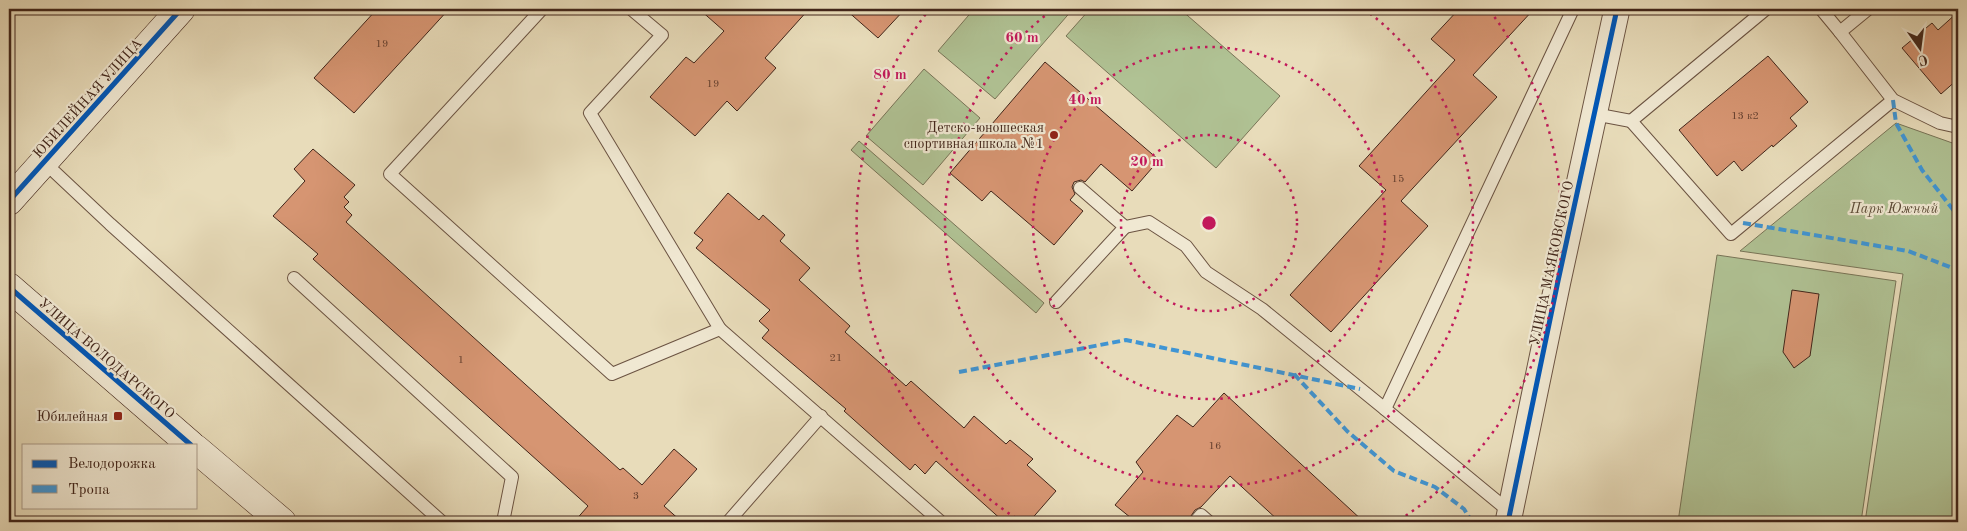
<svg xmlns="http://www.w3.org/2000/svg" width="1967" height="531" font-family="'Old Standard TT',serif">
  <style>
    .green { fill: #b0c294; stroke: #787457 }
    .building { fill: #d69572; stroke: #41251a }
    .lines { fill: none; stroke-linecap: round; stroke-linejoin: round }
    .lane-casing { stroke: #6b5342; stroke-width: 14 }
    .street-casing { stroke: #6b5342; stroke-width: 27 }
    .secondary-casing { stroke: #41251a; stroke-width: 29 }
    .lane { stroke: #f0e8d2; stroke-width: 12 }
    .street { stroke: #f0e8d2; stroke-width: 25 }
    .secondary { stroke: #f0e8d2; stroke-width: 28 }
    .quiet { stroke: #3f95d4; stroke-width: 4; stroke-dasharray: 8 4; stroke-linecap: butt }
    .cycleway-casing { stroke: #f0e8d2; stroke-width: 8 }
    .cycleway { stroke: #0057b8; stroke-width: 5 }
    .ring { fill: none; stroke: #c2185b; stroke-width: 2.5; stroke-dasharray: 2.5 5 }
    .poi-dot { fill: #8f2418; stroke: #f0e8d2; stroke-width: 2 }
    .labels { text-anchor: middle; stroke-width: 4.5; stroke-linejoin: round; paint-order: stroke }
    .number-label { font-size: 11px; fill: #664130 }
    .street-label { font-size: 14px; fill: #41251a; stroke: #f0e8d2 }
    .poi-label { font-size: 14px; fill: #41251a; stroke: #f0e8d2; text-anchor: end }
    .park-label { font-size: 14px; font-style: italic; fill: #5d4c38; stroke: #f0e8d2 }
    .centre { fill: #c2185b; stroke: #f0e8d2; stroke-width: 2.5 }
    .ring-label { font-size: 15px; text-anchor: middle; font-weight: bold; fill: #c2185b; stroke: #f0e8d2; stroke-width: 4.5; stroke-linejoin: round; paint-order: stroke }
  </style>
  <rect width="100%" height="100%" fill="#e8dcba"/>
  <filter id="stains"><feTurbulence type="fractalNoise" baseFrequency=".004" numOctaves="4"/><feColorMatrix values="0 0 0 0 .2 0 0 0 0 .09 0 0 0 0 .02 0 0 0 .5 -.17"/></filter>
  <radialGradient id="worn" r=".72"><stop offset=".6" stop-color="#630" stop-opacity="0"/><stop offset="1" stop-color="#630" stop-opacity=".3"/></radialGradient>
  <g class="green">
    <polygon points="974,9 1073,9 995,99 938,51"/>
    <polygon points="1090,9 1180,9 1280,96 1216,168 1066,36"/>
    <polygon points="924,69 980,118 923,185 866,136"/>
    <polygon points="1896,123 1958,145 1958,522 1865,522 1903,274 1740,251"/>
    <polygon points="859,141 1044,303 1036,313 851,150"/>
    <polygon points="1717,255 1896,281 1861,522 1678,522"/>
  </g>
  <g class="building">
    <polygon points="377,9 449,9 354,113 314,78"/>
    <polygon points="699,9 809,9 765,58 776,68 737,111 727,101 695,136 650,97 686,57 694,63 724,31"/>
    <polygon points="845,9 905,9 878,38"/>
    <polygon points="1459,9 1534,9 1473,75 1497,97 1401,201 1428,226 1331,332 1290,295 1386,190 1359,166 1455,60 1431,39"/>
    <polygon points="1958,12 1958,79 1941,94 1902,48 1932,23 1938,30"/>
    <polygon points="1768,56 1808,102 1790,118 1797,126 1773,147 1772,145 1742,171 1734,161 1717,176 1679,130"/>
    <polygon points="1045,62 1159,160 1132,191 1101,164 1085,182 1081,180 1074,182 1072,187 1075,194 1070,200 1083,211 1054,245 991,191 982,201 950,173"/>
    <polygon points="313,149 355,185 344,197 349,202 344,207 352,215 346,222 620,470 623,468 642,485 674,449 697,469 664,506 682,522 574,522 588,506 313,259 318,254 273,216 305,181 294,169"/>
    <polygon points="728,193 759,220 763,215 785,235 780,241 810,268 799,280 850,326 845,332 906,386 911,381 964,428 974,416 1006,444 1010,440 1033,459 1027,465 1056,491 1029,522 1004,522 936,461 925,474 915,464 910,470 844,411 846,409 762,338 769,330 759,321 770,310 696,248 703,240 694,233"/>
    <polygon points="1792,290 1819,294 1810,356 1794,368 1783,352"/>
    <polygon points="1224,393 1364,522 1280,522 1230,476 1201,507 1195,510 1187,522 1136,522 1115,505 1143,472 1136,462 1177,415 1193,427"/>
  </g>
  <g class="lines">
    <defs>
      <g id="lane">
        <polyline points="542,9 390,174 612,374 720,329 590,113 662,35 631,9"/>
        <polyline points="1766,9 1631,121 1731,234 1893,100"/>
        <polyline points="1821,9 1840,32"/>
        <polyline points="1868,9 1840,32 1893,100 1940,123 1958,127"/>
        <polyline points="1594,114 1631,121"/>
        <polyline points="44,162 110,224 442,522"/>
        <polyline points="1080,188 1125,227 1149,222 1186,246 1206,272 1262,309 1385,409"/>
        <polyline points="294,278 512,477 503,522"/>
        <polyline points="1056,302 1125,227"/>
        <polyline points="720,329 941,522"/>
        <polyline points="1510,512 1385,409 1573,9"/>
        <polyline points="728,522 821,416"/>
        <polyline points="1195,522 1201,515 1209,522"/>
      </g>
      <polyline id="street" points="1508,522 1558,281 1617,9"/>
      <g id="secondary">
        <polyline points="9,201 181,9"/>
        <polyline points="9,287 191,445"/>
        <polyline points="196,449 282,522"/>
      </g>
    </defs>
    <use href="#lane" class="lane-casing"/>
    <use href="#street" class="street-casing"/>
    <use href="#secondary" class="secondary-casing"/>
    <use href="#lane" class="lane"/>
    <use href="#street" class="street"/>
    <use href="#secondary" class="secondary"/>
    <g class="quiet">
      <polyline points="1893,100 1896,123 1922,170 1958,216"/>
      <polyline points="1743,223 1908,251 1958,270"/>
      <polyline points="959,372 1126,340 1360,389"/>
      <polyline points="1294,374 1347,431 1394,471 1435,487 1464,509 1472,522"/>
    </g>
    <defs>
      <g id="cycleway">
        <polyline points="9,201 181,9"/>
        <polyline points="9,287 191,445"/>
        <polyline points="1508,522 1558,281 1617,9"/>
      </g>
    </defs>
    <use href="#cycleway" class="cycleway-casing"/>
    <use href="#cycleway" class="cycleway"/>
  </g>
  <g class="ring">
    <circle cx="1209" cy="223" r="88"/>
    <circle cx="1209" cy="223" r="176"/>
    <path d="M1364 9A264 264 0 1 1 1054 9"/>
    <path d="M1022 522A352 352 0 0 1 928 11M1490 11A352 352 0 0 1 1396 522"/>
  </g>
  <g class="poi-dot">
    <circle cx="1054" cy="135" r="5"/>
    <rect x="113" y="411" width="10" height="10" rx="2.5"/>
  </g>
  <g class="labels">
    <g class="number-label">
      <text x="382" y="47">19</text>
      <text x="713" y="87">19</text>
      <text x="1745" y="119">13 к2</text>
      <text x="1398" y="182">15</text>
      <text x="836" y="361">21</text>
      <text x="461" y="363">1</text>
      <text x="1215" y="449">16</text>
      <text x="636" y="499">3</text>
    </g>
    <g class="street-label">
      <text transform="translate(87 98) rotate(-48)" y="5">ЮБИЛЕЙНАЯ УЛИЦА</text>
      <text transform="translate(1551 263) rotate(-78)" y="5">УЛИЦА МАЯКОВСКОГО</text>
      <text transform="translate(107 358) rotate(41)" y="5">УЛИЦА ВОЛОДАРСКОГО</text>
    </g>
    <g class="poi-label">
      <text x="1044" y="132">Детско-юношеская<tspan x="1044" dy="16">спортивная школа №1</tspan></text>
      <text x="108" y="421">Юбилейная</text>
    </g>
    <g class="park-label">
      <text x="1894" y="213">Парк Южный</text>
    </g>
  </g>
  <circle cx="1209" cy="223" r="8" class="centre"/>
  <g class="ring-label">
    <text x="1022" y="42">60 m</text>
    <text x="890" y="79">80 m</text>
    <text x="1085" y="104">40 m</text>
    <text x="1147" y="166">20 m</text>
  </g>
  <rect width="1967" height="531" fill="none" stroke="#e8dcba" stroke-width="30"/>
  <rect x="10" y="10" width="1947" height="511" fill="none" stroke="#41251a" stroke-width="2.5"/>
  <rect x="15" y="15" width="1937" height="501" fill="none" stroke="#41251a"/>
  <rect x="22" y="444" width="175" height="65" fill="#f0e8d2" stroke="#aa9a88"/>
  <rect x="32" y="460" width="25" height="8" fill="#0057b8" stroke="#aa9a88"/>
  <text x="68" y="468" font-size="15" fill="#41251a">Велодорожка</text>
  <rect x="32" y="485" width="25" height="8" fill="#3f95d4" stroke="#aa9a88"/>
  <text x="68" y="494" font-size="15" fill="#41251a">Тропа</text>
  <g transform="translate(1920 48) rotate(166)" stroke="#f0e8d2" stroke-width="4" paint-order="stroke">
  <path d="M0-4L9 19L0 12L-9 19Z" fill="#41251a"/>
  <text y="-8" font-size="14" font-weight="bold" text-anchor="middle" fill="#41251a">С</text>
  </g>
  <rect width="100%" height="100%" filter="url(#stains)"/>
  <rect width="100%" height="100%" fill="url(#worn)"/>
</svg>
